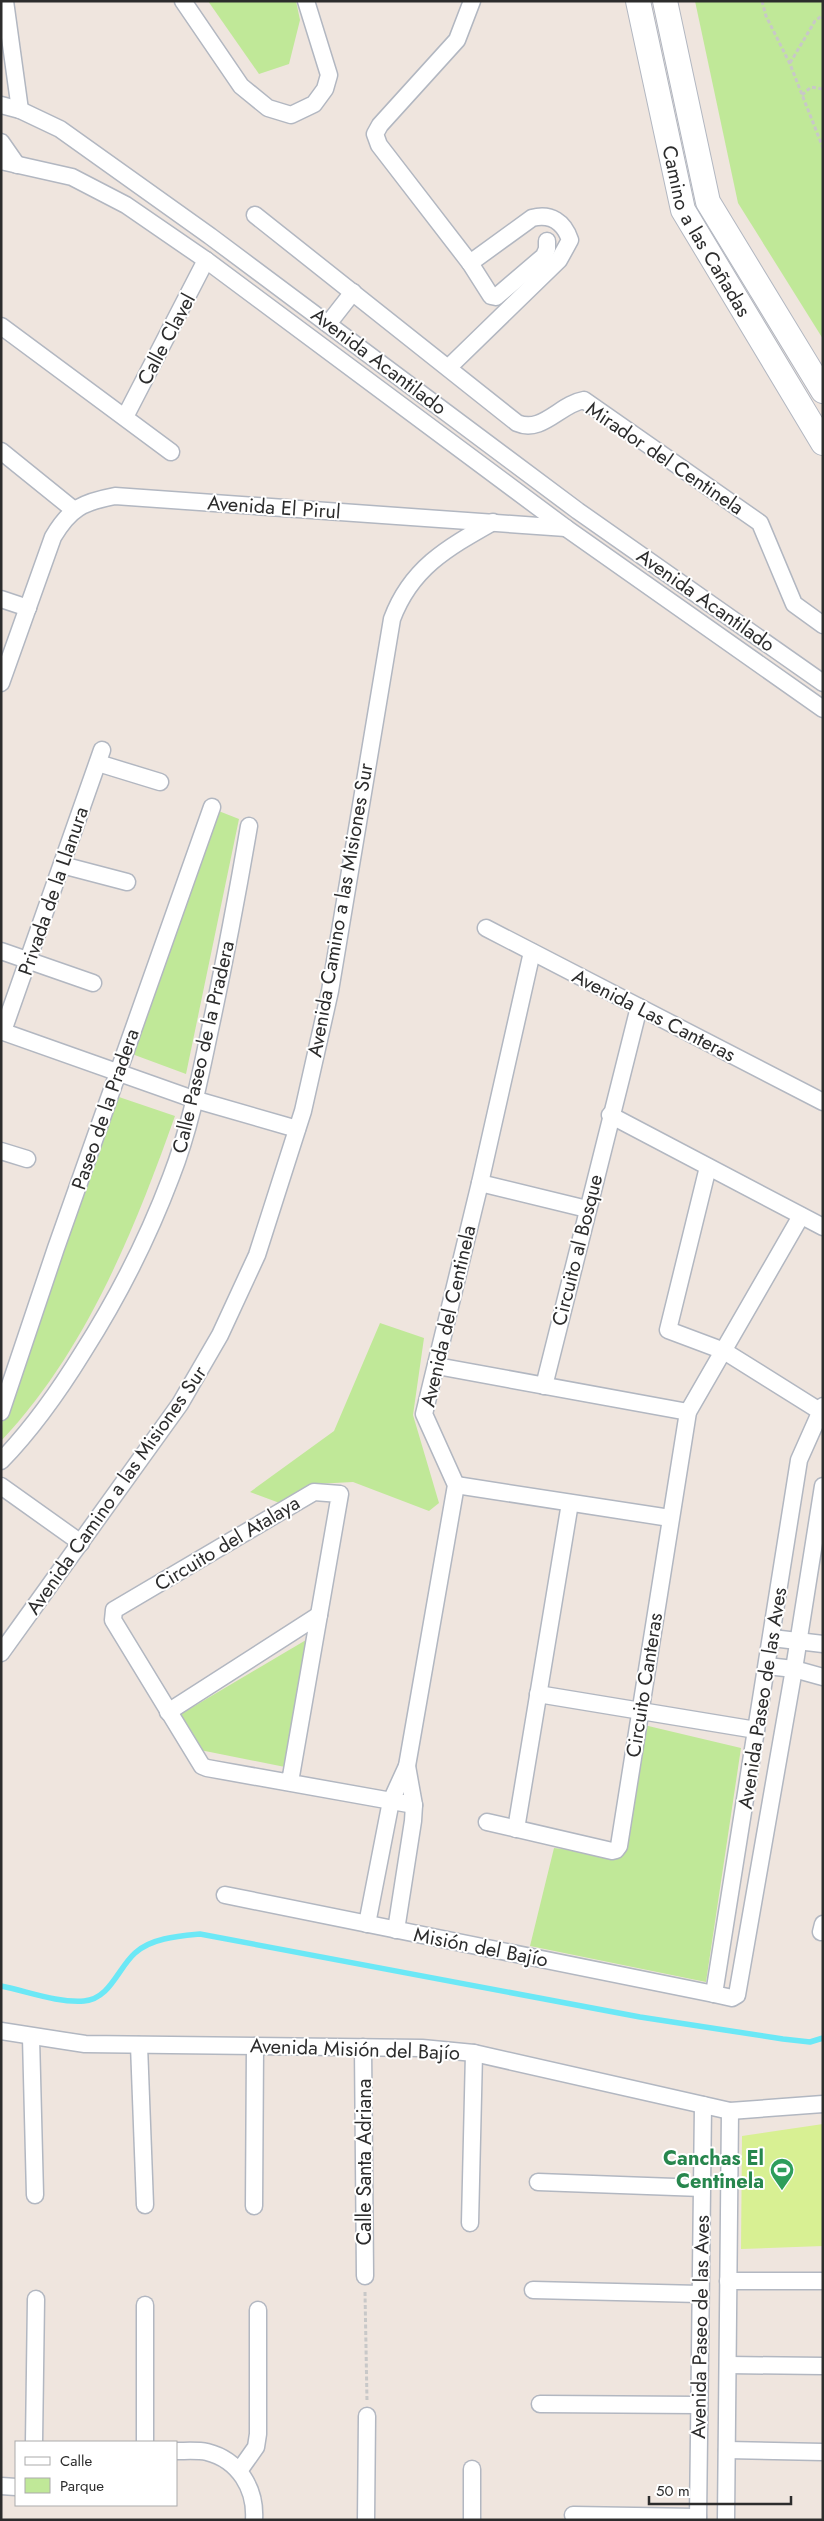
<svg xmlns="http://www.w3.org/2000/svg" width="824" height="2521" font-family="Jost,sans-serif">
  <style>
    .green { fill: #c0e898 }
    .pitch { fill: #d8f093 }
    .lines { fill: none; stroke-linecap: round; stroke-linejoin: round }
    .stream { stroke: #6be8f6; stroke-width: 5.5 }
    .street-casing { stroke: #b2b7c1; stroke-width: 19 }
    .secondary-casing { stroke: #b2b7c1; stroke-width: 26 }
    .path { stroke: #c8c8c8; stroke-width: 3; stroke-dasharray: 4 2.5; stroke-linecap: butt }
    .street { stroke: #fff; stroke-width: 16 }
    .secondary { stroke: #fff; stroke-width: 24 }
    .labels { text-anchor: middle; stroke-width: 4; stroke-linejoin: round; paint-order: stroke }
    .street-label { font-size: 20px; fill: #2c2c2c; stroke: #fff }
    .leisure-label { font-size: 20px; font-weight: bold; fill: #27864d; stroke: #fff; text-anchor: end }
  </style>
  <rect width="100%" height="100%" fill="#efe5de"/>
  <g class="green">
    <polygon points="208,1 296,1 300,20 289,64 259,74"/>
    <polygon points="695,1 823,1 823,339 738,203"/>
    <polygon points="211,808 239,819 186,1074 132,1054"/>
    <path d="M116,1096L175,1116C134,1231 86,1351 1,1441L3,1416Z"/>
    <polygon points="380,1323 424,1338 413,1415 439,1503 429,1511 353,1482 315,1484 285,1505 250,1492 334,1431"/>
    <polygon points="306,1640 285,1767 195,1749 181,1714"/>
    <polygon points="644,1725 741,1748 706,1982 530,1946 554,1848 621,1856"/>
  </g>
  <polygon class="pitch" points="823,2124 823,2246 741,2249 742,2136"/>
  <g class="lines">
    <path class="stream" d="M1,1986C27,1991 57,2003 84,2001C110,1999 118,1968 135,1953C151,1938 179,1936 200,1934L640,2017L783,2039L810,2042L823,2038"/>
    <defs>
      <g id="street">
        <polyline points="5,1 20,110"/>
        <polyline points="183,1 241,86 268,108 291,115 314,104 325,89 329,75 306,1"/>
        <polyline points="1,105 20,110 60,129 210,236 578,511 823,683"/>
        <polyline points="1,142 17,165"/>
        <polyline points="1,161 72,177 126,205 206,260 566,528 823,709"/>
        <path d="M255,215L517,423C542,434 560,404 584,400L760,523L794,604L823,625"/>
        <polyline points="470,263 491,296 496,297 544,256 547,249 547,241"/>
        <polyline points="328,324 353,292"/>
        <polyline points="1,326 171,452"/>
        <path d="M449,367L559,260L570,240C564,222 551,213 532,218L470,263L379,145L375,134L380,125L457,40L472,1"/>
        <polyline points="125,417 206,260"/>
        <polyline points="1,451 74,510"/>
        <polyline points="1,599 28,608"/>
        <path d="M1,683L53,537C70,508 83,502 115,496L566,528"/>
        <polyline points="98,763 160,782"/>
        <polyline points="62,865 127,882"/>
        <polyline points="486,928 823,1102"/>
        <polyline points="1,951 93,983"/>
        <polyline points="1,1031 193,1099 297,1129"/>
        <polyline points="3,1031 102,750"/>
        <polyline points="610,1115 823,1227"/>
        <polyline points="1,1151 27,1159"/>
        <polyline points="708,1167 668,1330 724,1351 823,1413"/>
        <polyline points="480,1183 587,1209"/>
        <polyline points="437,1366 688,1412"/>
        <polyline points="544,1386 639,1007"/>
        <polyline points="1,1412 56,1248 212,807"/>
        <path d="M1,1461C33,1428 59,1391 83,1352C118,1297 148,1238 171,1177C189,1131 199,1082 209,1034C224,965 237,896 249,826"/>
        <polyline points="456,1485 670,1518"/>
        <polyline points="1,1486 81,1543"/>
        <polyline points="772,1638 823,1644"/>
        <path d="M1,1653L180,1404L220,1335L257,1255L303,1111L330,991L392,619C411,568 447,548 493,522"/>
        <polyline points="767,1666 794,1669 823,1677"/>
        <polyline points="538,1694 756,1730"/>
        <polyline points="168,1712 319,1615"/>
        <polyline points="290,1782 340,1494 314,1492 114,1610 113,1620 202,1766 207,1768 414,1805"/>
        <polyline points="487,1822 612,1851 616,1850 619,1846 688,1412 801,1216"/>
        <polyline points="516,1829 570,1503"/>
        <polyline points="225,1895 714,1994 732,1998 737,1995 794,1669 823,1486"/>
        <polyline points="367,1924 391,1801 407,1766 456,1485 424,1414 480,1183 532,952"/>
        <polyline points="396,1930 413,1821 414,1805 407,1766"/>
        <polyline points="821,1932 823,1924"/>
        <polyline points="714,1994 799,1460 823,1406"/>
        <polyline points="1,2031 85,2044 422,2048 474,2053 730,2111 823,2104"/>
        <polyline points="31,2037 35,2195"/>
        <polyline points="139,2045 145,2205"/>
        <polyline points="363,2047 365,2276"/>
        <polyline points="538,2182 702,2188"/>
        <polyline points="254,2206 255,2046"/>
        <polyline points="470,2223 474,2053"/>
        <polyline points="728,2281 823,2281"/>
        <polyline points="533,2290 700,2294"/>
        <polyline points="728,2365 823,2366"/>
        <polyline points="540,2404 699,2405"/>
        <polyline points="34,2442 36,2299"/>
        <polyline points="145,2442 145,2305"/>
        <polyline points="727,2450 823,2452"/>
        <path d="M176,2451C186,2451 198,2450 207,2452C239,2460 256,2489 254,2520"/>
        <polyline points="239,2471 256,2447 258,2434 258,2310"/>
        <polyline points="1,2486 16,2487"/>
        <polyline points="573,2515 698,2517"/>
        <polyline points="366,2520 367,2416"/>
        <polyline points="472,2520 472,2469"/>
        <polyline points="698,2520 703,2105"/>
        <polyline points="726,2520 730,2111"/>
      </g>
      <g id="secondary">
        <path id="s1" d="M638,1L683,210L823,443"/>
        <polyline points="665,1 708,202 823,391"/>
      </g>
    </defs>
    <use href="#street" class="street-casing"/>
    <use href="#secondary" class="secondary-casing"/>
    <g class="path">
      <polyline points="762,1 766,16 790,64 823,148"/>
      <polyline points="790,63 815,21 823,15"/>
      <polyline points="802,95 811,87 823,89"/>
      <polyline points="365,2292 367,2401"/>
    </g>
    <use href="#street" class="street"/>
    <use href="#secondary" class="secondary"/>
  </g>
  <defs>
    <symbol id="stadium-pin" viewBox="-11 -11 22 30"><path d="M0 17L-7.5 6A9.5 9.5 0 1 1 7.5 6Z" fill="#2e9e5b" stroke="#fff"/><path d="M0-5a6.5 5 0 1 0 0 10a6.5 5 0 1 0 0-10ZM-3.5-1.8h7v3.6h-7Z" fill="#fff"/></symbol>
  </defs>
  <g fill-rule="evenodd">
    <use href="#stadium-pin" x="768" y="2156" width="28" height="38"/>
  </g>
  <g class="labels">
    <g class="street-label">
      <text dy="7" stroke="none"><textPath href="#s1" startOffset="242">Camino a las Cañadas</textPath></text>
      <text transform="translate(166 339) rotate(-62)" y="7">Calle Clavel</text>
      <text transform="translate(379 361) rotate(37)" y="7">Avenida Acantilado</text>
      <text transform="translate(665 458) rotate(34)" y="7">Mirador del Centinela</text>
      <text transform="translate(274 507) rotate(4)" y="7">Avenida El Pirul</text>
      <text transform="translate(706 600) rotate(35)" y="7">Avenida Acantilado</text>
      <text transform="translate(53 891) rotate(-71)" y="7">Privada de la Llanura</text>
      <text transform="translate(340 910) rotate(-80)" y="7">Avenida Camino a las Misiones Sur</text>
      <text transform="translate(654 1015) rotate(27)" y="7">Avenida Las Canteras</text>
      <text transform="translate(203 1047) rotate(-77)" y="7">Calle Paseo de la Pradera</text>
      <text transform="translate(105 1109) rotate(-71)" y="7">Paseo de la Pradera</text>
      <text transform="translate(577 1250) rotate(-76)" y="7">Circuito al Bosque</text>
      <text transform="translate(448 1316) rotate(-77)" y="7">Avenida del Centinela</text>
      <text transform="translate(116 1490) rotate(-55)" y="7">Avenida Camino a las Misiones Sur</text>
      <text transform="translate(227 1543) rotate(-31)" y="7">Circuito del Atalaya</text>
      <text transform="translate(644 1685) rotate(-81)" y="7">Circuito Canteras</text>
      <text transform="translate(762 1698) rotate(-81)" y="7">Avenida Paseo de las Aves</text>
      <text transform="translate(481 1947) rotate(11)" y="7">Misión del Bajío</text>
      <text transform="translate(355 2049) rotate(2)" y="7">Avenida Misión del Bajío</text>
      <text transform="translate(364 2162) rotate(-90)" y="7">Calle Santa Adriana</text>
      <text transform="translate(700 2327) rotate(-89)" y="7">Avenida Paseo de las Aves</text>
    </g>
    <g class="leisure-label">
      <text x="764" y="2165">Canchas El<tspan x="764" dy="23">Centinela</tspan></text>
    </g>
  </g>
  <rect width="824" height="2521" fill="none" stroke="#2c2c2c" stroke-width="5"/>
  <rect x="15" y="2441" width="162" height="65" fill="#ffffff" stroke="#ababab"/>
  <rect x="25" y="2457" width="25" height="8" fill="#ffffff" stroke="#ababab"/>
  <text x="60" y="2466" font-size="15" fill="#2c2c2c">Calle</text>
  <rect x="25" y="2478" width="25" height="15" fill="#c0e898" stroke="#ababab"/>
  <text x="60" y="2491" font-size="15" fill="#2c2c2c">Parque</text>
  <path d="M649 2496v8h142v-8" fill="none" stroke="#2c2c2c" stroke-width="2.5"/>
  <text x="656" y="2496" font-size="15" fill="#2c2c2c" stroke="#ffffff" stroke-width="4" paint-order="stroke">50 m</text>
</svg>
